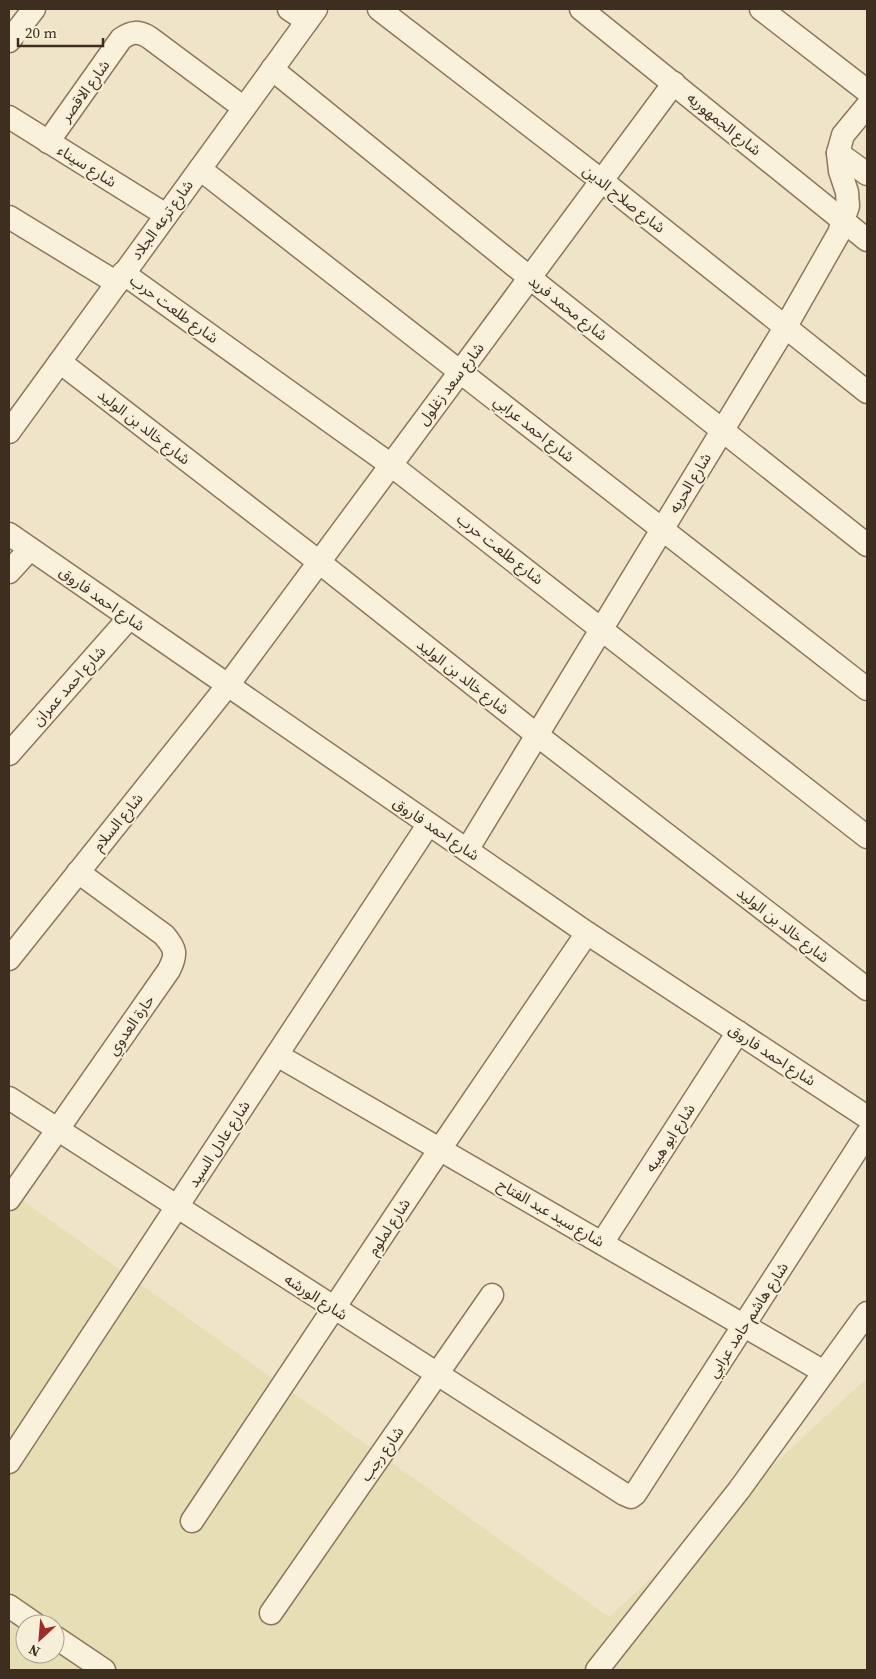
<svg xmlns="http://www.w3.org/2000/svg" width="876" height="1679" font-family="'Source Serif 4','Noto Sans Arabic',serif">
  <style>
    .farmland { fill: #e6deb5; fill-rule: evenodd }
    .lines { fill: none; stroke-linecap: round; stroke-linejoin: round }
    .street-casing { stroke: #8d765c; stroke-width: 25 }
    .street { stroke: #faf1dc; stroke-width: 22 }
    .labels { text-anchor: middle; stroke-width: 4; stroke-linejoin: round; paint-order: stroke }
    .street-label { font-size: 15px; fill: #3d2e20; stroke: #f7eed8 }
  </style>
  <rect width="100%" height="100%" fill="#f0e4c8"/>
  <path class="farmland" d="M9,1191L609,1617L867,1378V1670H9ZM25,1624H55V1654H25Z"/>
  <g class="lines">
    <defs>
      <g id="street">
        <polyline points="289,9 307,21"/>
        <polyline points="379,9 602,181 867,392"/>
        <polyline points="581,9 867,240"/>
        <polyline points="761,9 867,91"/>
        <polyline points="9,41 34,9"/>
        <polyline points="272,69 530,278 867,545"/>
        <polyline points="9,117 166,215"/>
        <path d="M48,142L121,39C132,31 139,31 150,38L244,108"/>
        <polyline points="838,153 867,174"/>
        <polyline points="200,169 867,689"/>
        <polyline points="9,217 117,283"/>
        <polyline points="123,273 391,465 867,837"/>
        <polyline points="60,362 319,562 537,735 867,989"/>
        <polyline points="9,432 316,9"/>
        <polyline points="9,534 587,933 867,1117"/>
        <polyline points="9,572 30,549"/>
        <polyline points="9,754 129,618"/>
        <polyline points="467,850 786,326 839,233 848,206 847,192 840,171 838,153 843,135 867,106"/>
        <polyline points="9,959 228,685 674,83"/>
        <polyline points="277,1055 824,1372"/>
        <path d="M9,1098C214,1230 419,1363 624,1494L631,1497L635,1494L867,1134"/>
        <path d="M9,1199L169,970C177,954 176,949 164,935L78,872"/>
        <polyline points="602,1243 738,1032"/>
        <polyline points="9,1462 428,825"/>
        <polyline points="192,1521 440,1149 587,933"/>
        <polyline points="9,1606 35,1624"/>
        <polyline points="271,1613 492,1295"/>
        <polyline points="55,1637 104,1670"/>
        <polyline points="597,1670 739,1490 867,1313"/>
      </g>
    </defs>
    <use href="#street" class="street-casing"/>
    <use href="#street" class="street"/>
  </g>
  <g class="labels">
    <g class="street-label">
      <text transform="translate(85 91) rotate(-54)" y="5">شارع الاقصر</text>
      <text transform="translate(724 124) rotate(39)" y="5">شارع الجمهوريه</text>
      <text transform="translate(87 166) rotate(32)" y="5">شارع سيناء</text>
      <text transform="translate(624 199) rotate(38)" y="5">شارع صلاح الدين</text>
      <text transform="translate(162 220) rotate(-54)" y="5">شارع ترعه الجلاد</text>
      <text transform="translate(568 308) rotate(38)" y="5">شارع محمد فريد</text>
      <text transform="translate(174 309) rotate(36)" y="5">شارع طلعت حرب</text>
      <text transform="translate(451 384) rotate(-53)" y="5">شارع سعد زغلول</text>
      <text transform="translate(144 427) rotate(38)" y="5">شارع خالد بن الوليد</text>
      <text transform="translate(534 429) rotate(38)" y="5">شارع احمد عرابي</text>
      <text transform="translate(690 483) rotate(-59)" y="5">شارع الحريه</text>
      <text transform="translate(500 549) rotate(38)" y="5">شارع طلعت حرب</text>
      <text transform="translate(102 599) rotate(35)" y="5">شارع احمد فاروق</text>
      <text transform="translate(463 677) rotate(38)" y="5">شارع خالد بن الوليد</text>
      <text transform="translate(69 686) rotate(-48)" y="5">شارع احمد عمران</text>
      <text transform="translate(118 822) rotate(-51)" y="5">شارع السلام</text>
      <text transform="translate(436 829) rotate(34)" y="5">شارع احمد فاروق</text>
      <text transform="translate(783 925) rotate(38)" y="5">شارع خالد بن الوليد</text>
      <text transform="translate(131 1025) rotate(-55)" y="5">حارة العدوي</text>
      <text transform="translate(772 1055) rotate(33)" y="5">شارع احمد فاروق</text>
      <text transform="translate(670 1138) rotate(-57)" y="5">شارع ابو هيبه</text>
      <text transform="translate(219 1144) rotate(-57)" y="5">شارع عادل السيد</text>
      <text transform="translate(551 1213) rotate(30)" y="5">شارع سيد عبد الفتاح</text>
      <text transform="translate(389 1227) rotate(-57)" y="5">شارع لملوم</text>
      <text transform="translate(316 1297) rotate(33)" y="5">شارع الورشه</text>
      <text transform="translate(748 1320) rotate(-57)" y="5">شارع هاشم حامد عرابي</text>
      <text transform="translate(382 1454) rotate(-55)" y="5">شارع رجب</text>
    </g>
  </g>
  <rect width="876" height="1679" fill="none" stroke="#3d2e20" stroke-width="20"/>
  <g transform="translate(40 1639) rotate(206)"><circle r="24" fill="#f7eed8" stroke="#ada18e"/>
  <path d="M0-4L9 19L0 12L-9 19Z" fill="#9e2a2b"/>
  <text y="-8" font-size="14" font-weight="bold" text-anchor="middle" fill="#3d2e20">N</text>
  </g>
  <path d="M18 38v8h85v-8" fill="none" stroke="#3d2e20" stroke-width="2.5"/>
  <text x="25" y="38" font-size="15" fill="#3d2e20" stroke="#f7eed8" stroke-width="4" paint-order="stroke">20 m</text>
</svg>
